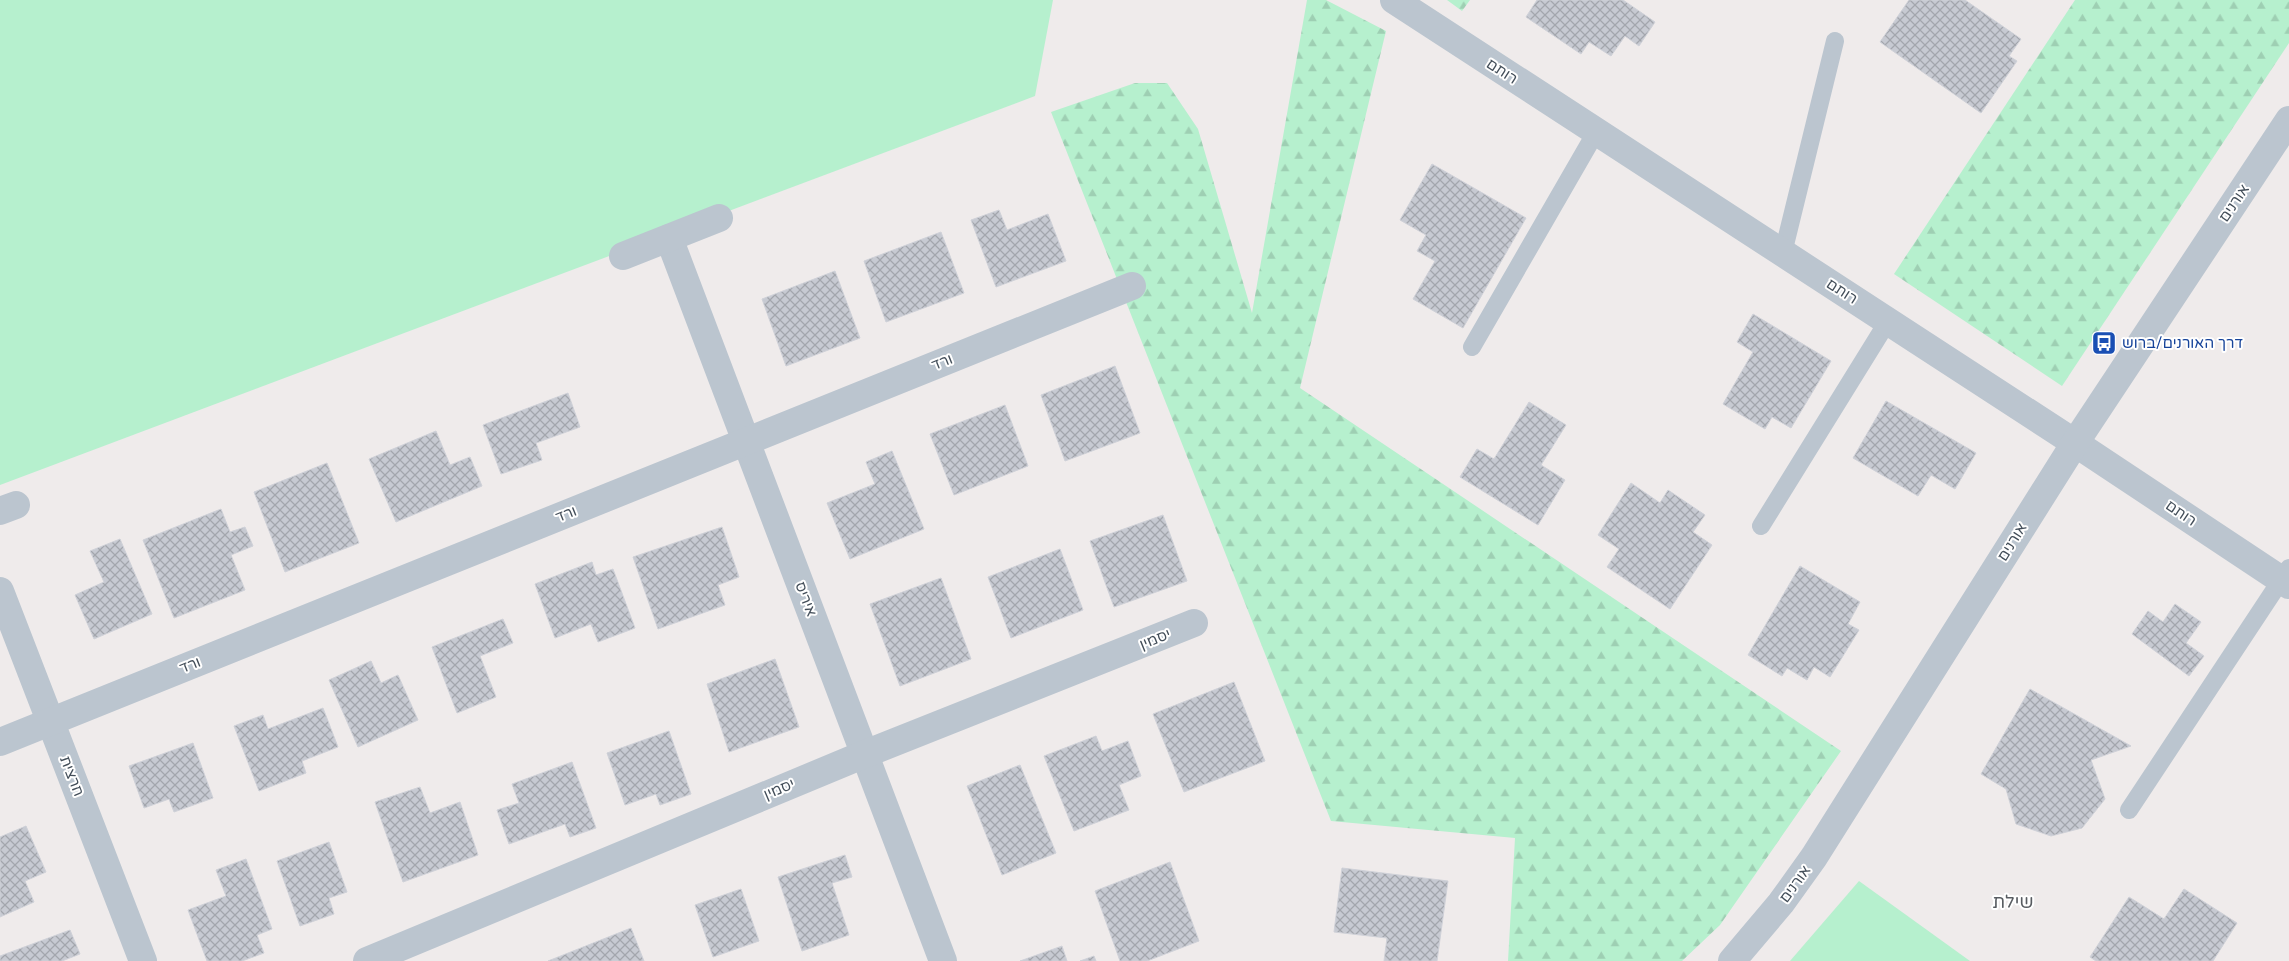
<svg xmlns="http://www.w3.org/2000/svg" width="2289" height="961" font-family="'Varela Round',Heebo,sans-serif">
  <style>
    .green { fill: #b6f0ce }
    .forest { fill: url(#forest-firs) }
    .building { fill: url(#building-cross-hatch); stroke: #cfd1d8 }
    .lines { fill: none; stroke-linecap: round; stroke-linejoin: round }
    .lane { stroke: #bbc5cf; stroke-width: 18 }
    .street { stroke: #bbc5cf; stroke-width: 28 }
    .labels { text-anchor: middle; stroke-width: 4; stroke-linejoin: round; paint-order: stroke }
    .street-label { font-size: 15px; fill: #434e59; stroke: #fff }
    .transit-label { font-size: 15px; fill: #164399; stroke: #fff; text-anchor: start }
    .quarter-label { font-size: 18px; fill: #585c61; stroke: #fff }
  </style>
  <defs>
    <pattern id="forest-firs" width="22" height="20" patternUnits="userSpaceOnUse" patternTransform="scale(1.25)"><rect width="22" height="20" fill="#b6f0ce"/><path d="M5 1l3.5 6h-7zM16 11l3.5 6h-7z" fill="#9ecfb3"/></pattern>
    <pattern id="building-cross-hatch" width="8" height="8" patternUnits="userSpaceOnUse" patternTransform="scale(1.25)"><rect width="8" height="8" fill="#c7cad2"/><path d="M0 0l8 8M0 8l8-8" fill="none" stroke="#a3a6ad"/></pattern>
  </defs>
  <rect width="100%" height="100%" fill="#efebeb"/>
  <g class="green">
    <polygon points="0,0 1053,0 1035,96 0,485"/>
    <polygon points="1859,881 1970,961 1790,961"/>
  </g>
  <g class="forest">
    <polygon points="1307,0 1326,0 1386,31 1300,388 1841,751 1720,925 1682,961 1508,961 1515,838 1331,821 1051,112 1135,83 1167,83 1198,129 1252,313"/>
    <polygon points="1447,0 1470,0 1462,11"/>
    <polygon points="2075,0 2289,0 2289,43 2062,386 1894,274"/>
  </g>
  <g class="building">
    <polygon points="1537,0 1623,0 1655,22 1639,46 1625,36 1611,56 1589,42 1581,54 1526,17"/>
    <polygon points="1909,0 1965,0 2021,39 2009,56 2017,61 1981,113 1880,42"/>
    <polygon points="1432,164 1526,218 1463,328 1413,299 1435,261 1417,251 1426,235 1400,220"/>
    <polygon points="999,210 1007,230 1048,214 1066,261 996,287 971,220"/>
    <polygon points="941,232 964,293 886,322 864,261"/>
    <polygon points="835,271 860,338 786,366 762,299"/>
    <polygon points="1753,314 1831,361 1791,428 1772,417 1765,429 1723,404 1753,352 1737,342"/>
    <polygon points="1115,366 1140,433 1065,461 1041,395"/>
    <polygon points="568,393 580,427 536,443 542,460 501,474 483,425"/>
    <polygon points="1886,401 1976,453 1955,489 1931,475 1918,496 1853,458"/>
    <polygon points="1529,402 1566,425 1541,465 1565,480 1538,525 1460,477 1477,449 1494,459"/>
    <polygon points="1005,405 1028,466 954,495 930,434"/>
    <polygon points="436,431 450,465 470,457 482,486 396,522 369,459"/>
    <polygon points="892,451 924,529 850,559 827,503 875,484 866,462"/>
    <polygon points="327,463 359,543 285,572 254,492"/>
    <polygon points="1631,483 1660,503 1668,490 1705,515 1693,532 1712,545 1670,609 1607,567 1619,549 1598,535"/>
    <polygon points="221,509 230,532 245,527 253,546 231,555 245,590 174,618 143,540"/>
    <polygon points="1163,515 1187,581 1114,607 1090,541"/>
    <polygon points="722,527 739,577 718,585 725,605 658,629 633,557"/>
    <polygon points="120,539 152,614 94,639 75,595 104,582 90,551"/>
    <polygon points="1060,549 1083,610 1011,638 988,577"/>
    <polygon points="592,562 596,575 613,569 635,628 598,642 591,624 555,638 535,584"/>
    <polygon points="1800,566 1860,602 1848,624 1859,630 1830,677 1814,667 1807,680 1787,668 1782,676 1748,655"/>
    <polygon points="941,578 971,659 900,686 870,604"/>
    <polygon points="2175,604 2201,622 2186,643 2204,656 2189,676 2132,634 2148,611 2163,622"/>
    <polygon points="503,619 513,643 480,656 496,697 457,713 432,647"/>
    <polygon points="775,659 799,727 729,752 707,684"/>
    <polygon points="371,661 381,683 398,675 418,720 358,747 329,680"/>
    <polygon points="1234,682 1265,761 1184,792 1153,714"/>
    <polygon points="2030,689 2131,746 2091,760 2105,799 2082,828 2051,836 2016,824 2006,789 1981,774"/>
    <polygon points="323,708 338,747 302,761 306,773 259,791 234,726 263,715 268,729"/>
    <polygon points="669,731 691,794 660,805 656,794 625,805 607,753"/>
    <polygon points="1096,736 1102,751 1128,741 1141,776 1119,785 1129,810 1074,831 1044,756"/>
    <polygon points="193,743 213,798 174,812 169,799 144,808 129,766"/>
    <polygon points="572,762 596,828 570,837 565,824 509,844 497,810 519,803 512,784"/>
    <polygon points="1020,765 1056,853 1002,875 967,786"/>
    <polygon points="420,787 430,813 460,802 478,855 403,882 375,802"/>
    <polygon points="26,826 46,872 25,881 34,902 0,917 0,837"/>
    <polygon points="329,842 347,892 329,898 334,914 300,926 277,861"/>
    <polygon points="845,855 852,877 832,883 849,935 802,951 778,877"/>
    <polygon points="246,859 272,929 257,935 264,953 242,961 207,961 188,910 226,896 216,870"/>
    <polygon points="1170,862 1199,941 1147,961 1120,961 1095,891"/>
    <polygon points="1342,868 1448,881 1437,961 1384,961 1387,938 1334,932"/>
    <polygon points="741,889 759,941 713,957 695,905"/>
    <polygon points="2184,889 2237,923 2213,961 2096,961 2090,957 2129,897 2164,919"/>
    <polygon points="631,928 644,961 548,961"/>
    <polygon points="70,930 80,954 62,961 0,961 0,956"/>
    <polygon points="1062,946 1067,961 1020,961"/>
    <polygon points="1094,956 1096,961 1080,961"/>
  </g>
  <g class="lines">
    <g class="lane">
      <polyline points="1783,253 1835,41"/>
      <polyline points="1472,347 1596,132"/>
      <polyline points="1761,526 1888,321"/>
      <polyline points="2129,810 2289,568"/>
    </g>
    <g class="street">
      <polyline points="1394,0 2075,443 2289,585"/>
      <polyline points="669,238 943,961"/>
      <polyline points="623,256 719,218"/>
      <polyline points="0,511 16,505"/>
      <polyline points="0,591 143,961"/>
      <polyline points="0,742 1132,286"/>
      <polyline points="367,961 865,754 1194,623"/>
      <polyline points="1732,961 1781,903 1814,857 2075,443 2289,120"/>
    </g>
  </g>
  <defs>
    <symbol id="bus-square" viewBox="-11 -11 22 22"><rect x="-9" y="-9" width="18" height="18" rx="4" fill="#1a4fb4" stroke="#fff"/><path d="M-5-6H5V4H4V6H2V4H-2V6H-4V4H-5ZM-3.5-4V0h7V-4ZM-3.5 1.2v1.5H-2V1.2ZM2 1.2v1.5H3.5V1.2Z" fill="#fff"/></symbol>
  </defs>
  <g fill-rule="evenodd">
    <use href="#bus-square" x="2090" y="329" width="28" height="28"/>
  </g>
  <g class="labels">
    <g class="street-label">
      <text transform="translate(1502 71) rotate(33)" y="5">רותם</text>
      <text transform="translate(2234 203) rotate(-56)" y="5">אורנים</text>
      <text transform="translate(1842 291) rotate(33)" y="5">רותם</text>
      <text transform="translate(942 362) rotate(-22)" y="5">ורד</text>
      <text transform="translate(2181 513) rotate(34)" y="5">רותם</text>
      <text transform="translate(566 514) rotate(-22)" y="5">ורד</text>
      <text transform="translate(2012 542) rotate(-58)" y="5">אורנים</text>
      <text transform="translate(806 599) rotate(69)" y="5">איריס</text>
      <text transform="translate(1155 639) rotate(-22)" y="5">יסמין</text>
      <text transform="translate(190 665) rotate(-22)" y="5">ורד</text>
      <text transform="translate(72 776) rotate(69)" y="5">חרצית</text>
      <text transform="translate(779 789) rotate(-23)" y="5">יסמין</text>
      <text transform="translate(1795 884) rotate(-54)" y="5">אורנים</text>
    </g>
    <g class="transit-label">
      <text x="2122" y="348">דרך האורנים/ברוש</text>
    </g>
    <g class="quarter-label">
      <text x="2013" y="908">שילת</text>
    </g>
  </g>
</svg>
